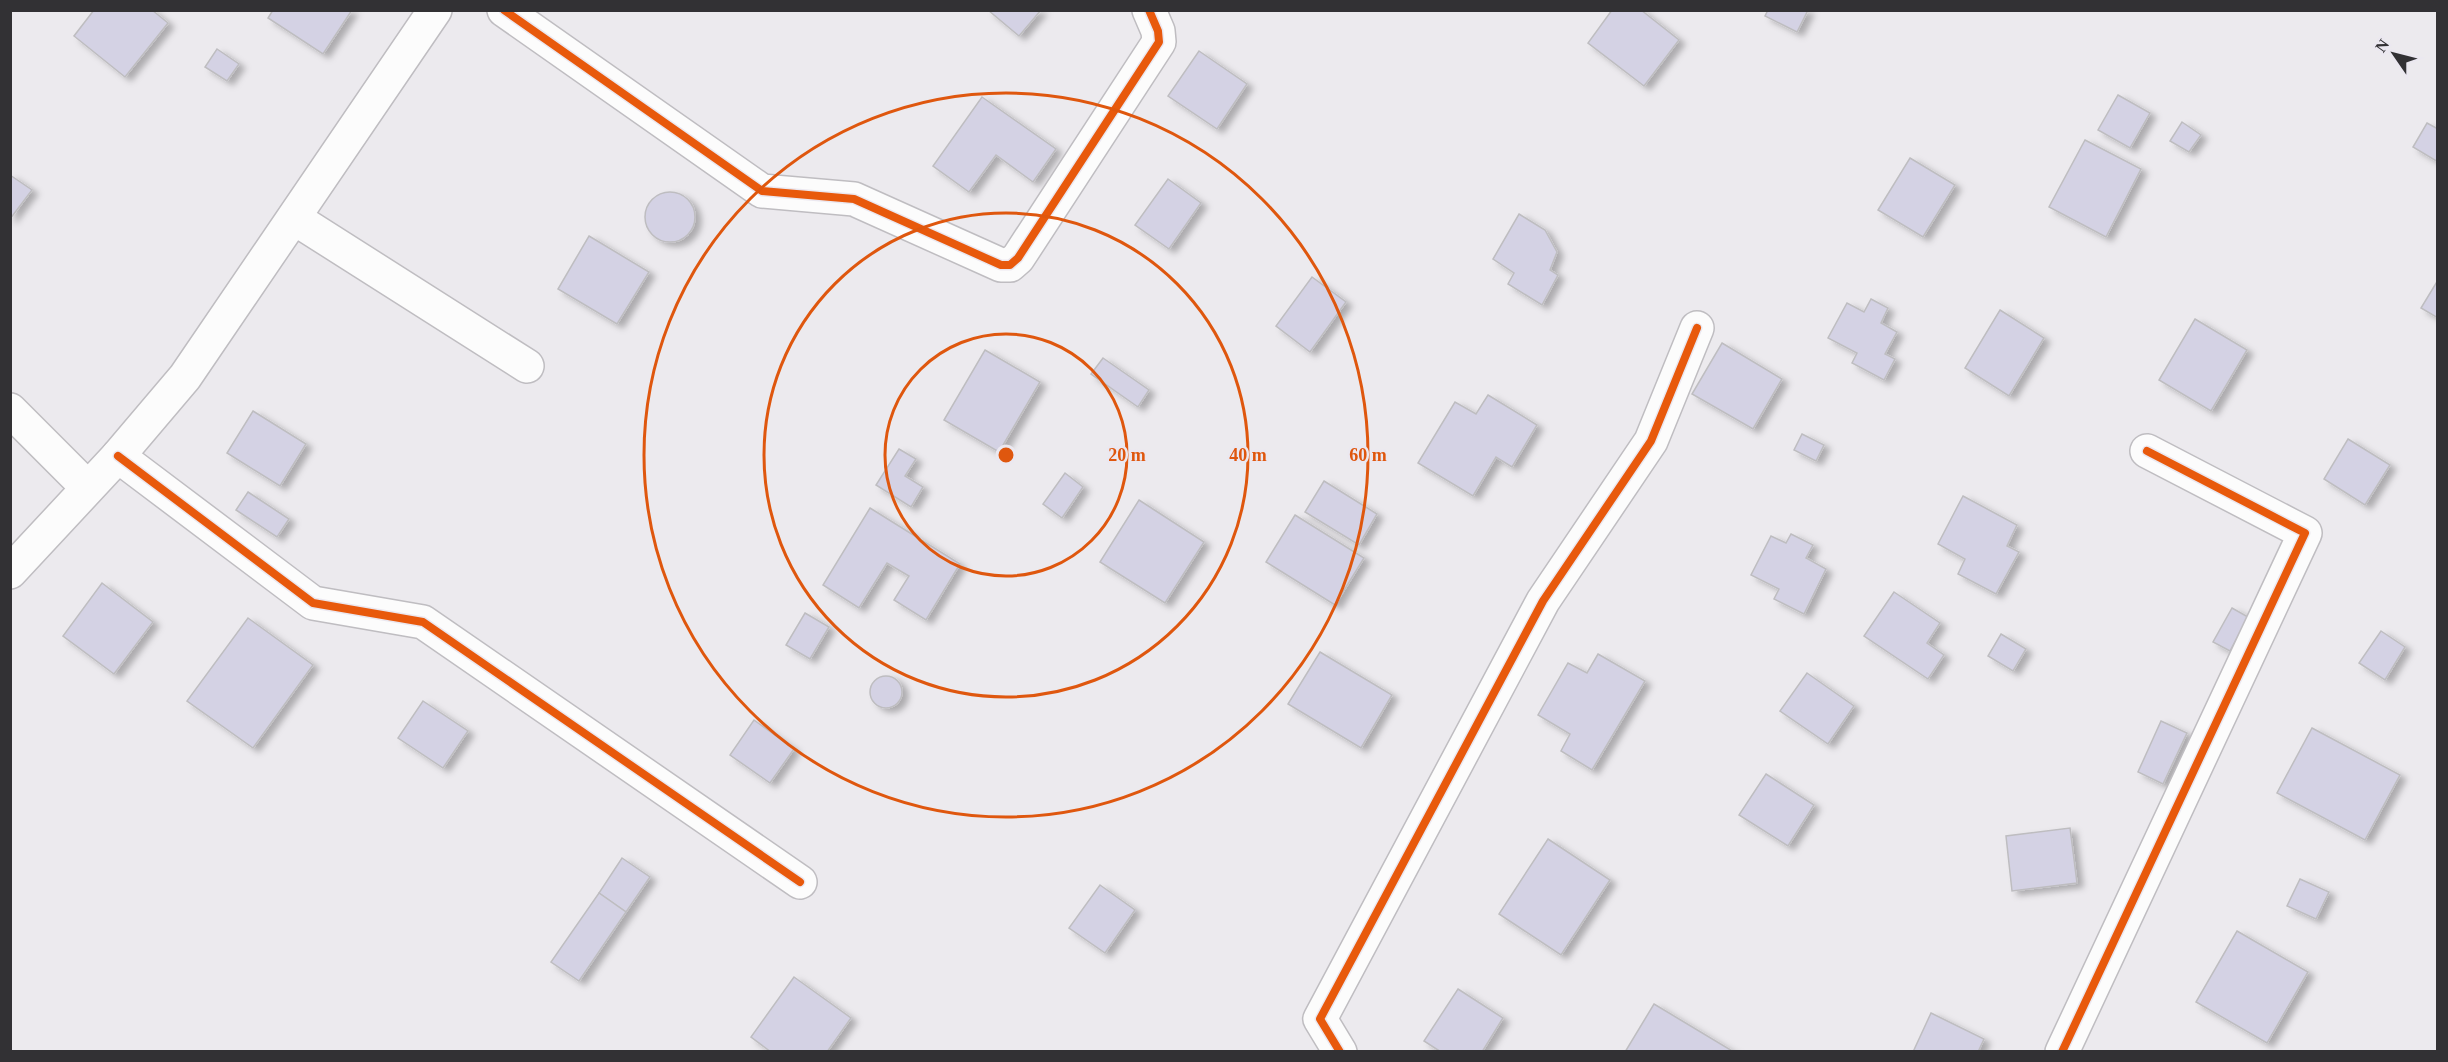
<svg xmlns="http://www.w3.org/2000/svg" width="2448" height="1062" font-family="'Times New Roman',serif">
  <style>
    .building { fill: #d4d2e4; stroke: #bebdc0; stroke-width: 1.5; filter: url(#shadow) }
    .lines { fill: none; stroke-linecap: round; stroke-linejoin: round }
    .street-casing { stroke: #bfbdc1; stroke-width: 36 }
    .street { stroke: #fcfcfc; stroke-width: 33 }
    .cycleway-casing { stroke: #ebe8f0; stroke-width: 11 }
    .cycleway { stroke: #e8590c; stroke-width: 8 }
    .ring { fill: none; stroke: #df570e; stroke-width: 3 }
    .centre { fill: #df570e; stroke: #ebe8f0; stroke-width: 3 }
    .ring-label { font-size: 18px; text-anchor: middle; font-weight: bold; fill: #df570e; stroke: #ebe8f0; stroke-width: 5; stroke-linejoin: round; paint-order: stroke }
  </style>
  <defs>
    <filter id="shadow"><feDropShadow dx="6" dy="4" stdDeviation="3" flood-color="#0004"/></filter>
  </defs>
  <rect width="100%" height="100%" fill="#eceaee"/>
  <g class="building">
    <polygon points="94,10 152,10 168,23 125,77 74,36"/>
    <polygon points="273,10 352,10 323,54 268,18"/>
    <polygon points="988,10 1041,10 1019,36"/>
    <polygon points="1612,10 1641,10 1679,40 1644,86 1588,43"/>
    <polygon points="1768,10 1808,10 1797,32 1765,16"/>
    <polygon points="217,49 239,64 227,81 205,67"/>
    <polygon points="1199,51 1247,84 1217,129 1168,96"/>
    <polygon points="2118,95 2150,113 2130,148 2098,130"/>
    <polygon points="982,97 1056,149 1033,182 996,155 969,192 933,166"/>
    <polygon points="2182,122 2201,135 2189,152 2170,141"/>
    <polygon points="2427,123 2438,129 2438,162 2413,147"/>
    <polygon points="2085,140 2141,169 2106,237 2049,207"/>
    <polygon points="1910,158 1955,185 1923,237 1878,210"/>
    <polygon points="10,175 32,190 10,219"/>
    <polygon points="1168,179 1201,203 1169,249 1135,225"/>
    <circle cx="670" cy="217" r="25"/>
    <polygon points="1519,214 1545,230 1557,252 1550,270 1558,275 1542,305 1508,284 1514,273 1493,259"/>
    <polygon points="589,236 649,272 617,324 558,289"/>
    <polygon points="1312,277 1346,302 1310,352 1276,326"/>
    <polygon points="2438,280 2438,318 2421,308"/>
    <polygon points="1871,299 1888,308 1881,323 1897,332 1885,354 1895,359 1884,380 1852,363 1857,353 1828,338 1847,303 1864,312"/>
    <polygon points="2000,310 2044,338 2009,396 1965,368"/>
    <polygon points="2195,319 2247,350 2211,411 2159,380"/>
    <polygon points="1722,343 1782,379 1753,429 1692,394"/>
    <polygon points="985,350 1040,382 999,452 944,420"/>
    <polygon points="1103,358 1149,390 1138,407 1091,374"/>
    <polygon points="1488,395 1537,425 1512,467 1496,457 1473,496 1418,463 1455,402 1476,414"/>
    <polygon points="253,411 306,444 280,486 227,453"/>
    <polygon points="1802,434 1824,445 1816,461 1794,450"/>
    <polygon points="2348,439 2390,465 2365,505 2324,479"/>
    <polygon points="899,449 916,459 905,476 923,487 911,507 876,485"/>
    <polygon points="1065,473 1083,487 1062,518 1043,504"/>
    <polygon points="1324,481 1377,514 1359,545 1305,512"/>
    <polygon points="248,492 289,519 277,537 236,510"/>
    <polygon points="1963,496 2017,525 2007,546 2019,552 1996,594 1958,574 1965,559 1938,544"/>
    <polygon points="1139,500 1204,542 1165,603 1100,562"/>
    <polygon points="870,508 960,564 926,620 894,600 909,576 887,563 859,608 823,585"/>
    <polygon points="1295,515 1364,558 1335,605 1266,562"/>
    <polygon points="1791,534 1813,545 1806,558 1826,569 1804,614 1774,599 1779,589 1751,575 1771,536 1786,543"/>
    <polygon points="102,583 153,622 114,674 63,636"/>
    <polygon points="1894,592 1940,623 1927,643 1944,655 1928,679 1864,636"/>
    <polygon points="2232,608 2248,617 2230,651 2213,642"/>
    <polygon points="805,613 829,627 810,659 786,645"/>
    <polygon points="248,618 313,665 253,748 187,701"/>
    <polygon points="2381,631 2405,647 2385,680 2359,663"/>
    <polygon points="2001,634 2026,649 2013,671 1988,656"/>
    <polygon points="1320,652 1392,695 1361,748 1288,704"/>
    <polygon points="1598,654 1645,681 1592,770 1561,751 1570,734 1538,715 1568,663 1587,673"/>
    <polygon points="1807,673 1854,706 1828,744 1780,711"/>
    <circle cx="886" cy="692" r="16"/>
    <polygon points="423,701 468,731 443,768 398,738"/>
    <polygon points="754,720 794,749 770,783 730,755"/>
    <polygon points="2161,721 2187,733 2163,784 2138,772"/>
    <polygon points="2312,728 2400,775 2365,840 2277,793"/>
    <polygon points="1766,774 1814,805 1788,846 1739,815"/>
    <polygon points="2070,828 2077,883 2012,891 2006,836"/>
    <polygon points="1548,839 1610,880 1561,955 1499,914"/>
    <polygon points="622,858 650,877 626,912 599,893"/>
    <polygon points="2300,879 2329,892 2316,919 2287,906"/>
    <polygon points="1100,885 1135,910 1105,953 1069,928"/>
    <polygon points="599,893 626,912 579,981 551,962"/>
    <polygon points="2237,931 2308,972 2267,1043 2196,1002"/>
    <polygon points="794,977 851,1018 827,1052 771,1052 751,1037"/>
    <polygon points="1458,989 1503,1018 1482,1052 1441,1052 1424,1041"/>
    <polygon points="1654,1004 1734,1052 1625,1052"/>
    <polygon points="1931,1013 1984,1039 1978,1052 1913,1052"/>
  </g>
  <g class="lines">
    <defs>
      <g id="street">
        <polyline points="504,10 762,191 854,199 1001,265 1010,265 1018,258 1159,42 1158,31 1149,10"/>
        <polyline points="294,218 527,366"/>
        <polyline points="10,410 87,487"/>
        <polyline points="118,456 313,603 423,622 800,882"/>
        <polyline points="10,572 118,456 185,377 435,10"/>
        <polyline points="1340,1052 1320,1019 1543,601 1651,441 1697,328"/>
        <polyline points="2062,1052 2305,533 2147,451"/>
      </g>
    </defs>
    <use href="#street" class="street-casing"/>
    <use href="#street" class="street"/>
    <defs>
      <g id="cycleway">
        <polyline points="504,10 762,191 854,199 1001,265 1010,265 1018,258 1159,42 1158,31 1149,10"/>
        <polyline points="118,456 313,603 423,622 800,882"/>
        <polyline points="1340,1052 1320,1019 1543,601 1651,441 1697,328"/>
        <polyline points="2062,1052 2305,533 2147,451"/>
      </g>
    </defs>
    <use href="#cycleway" class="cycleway-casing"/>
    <use href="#cycleway" class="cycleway"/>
  </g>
  <g class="ring">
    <circle cx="1006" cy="455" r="121"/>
    <circle cx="1006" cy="455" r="242"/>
    <circle cx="1006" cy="455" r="362"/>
  </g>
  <circle cx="1006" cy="455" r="9" class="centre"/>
  <g class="ring-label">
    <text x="1127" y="461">20 m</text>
    <text x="1248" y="461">40 m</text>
    <text x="1368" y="461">60 m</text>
  </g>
  <rect width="2448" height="1062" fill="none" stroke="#323134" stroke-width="24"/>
  <g transform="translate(2394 54) rotate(305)" stroke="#ebe8f0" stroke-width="4.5" paint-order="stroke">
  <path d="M0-4.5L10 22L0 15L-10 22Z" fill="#323134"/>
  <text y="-9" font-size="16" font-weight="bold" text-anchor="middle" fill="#323134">N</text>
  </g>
</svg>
